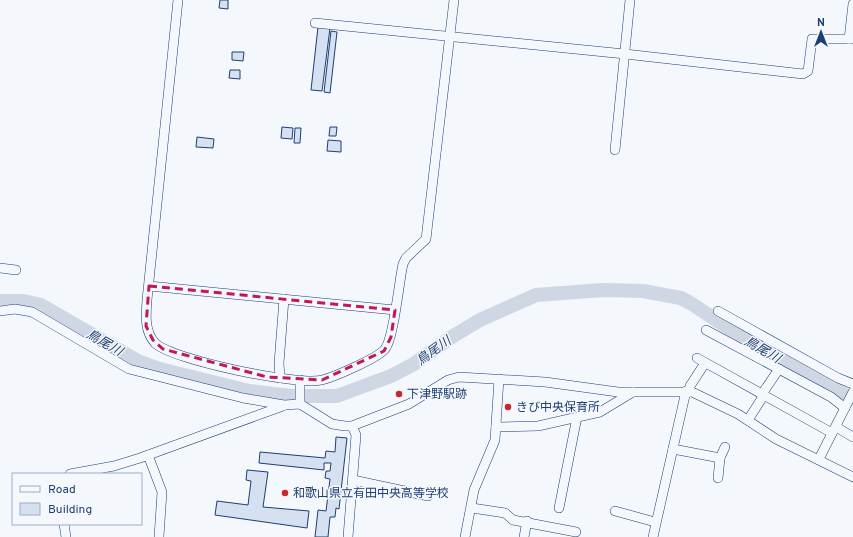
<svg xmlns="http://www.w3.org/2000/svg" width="853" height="537" font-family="Overpass,'Noto Sans JP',sans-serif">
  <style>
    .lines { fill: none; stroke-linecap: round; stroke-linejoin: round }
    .river { stroke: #cfd7e4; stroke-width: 14 }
    .building { fill: #d5e0f0; stroke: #1d3f73 }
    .minor-casing { stroke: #1d3f73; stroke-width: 10 }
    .minor { stroke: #f4f7fb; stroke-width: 9 }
    .marked { fill: none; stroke: #c2185b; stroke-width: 3; stroke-dasharray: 8 5; stroke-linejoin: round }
    .poi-dot { fill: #c62828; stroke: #f4f7fb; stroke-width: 1.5 }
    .labels { text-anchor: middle; stroke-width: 3; stroke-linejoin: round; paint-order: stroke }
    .poi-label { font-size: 12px; fill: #1d3f73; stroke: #f4f7fb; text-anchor: start }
    .water-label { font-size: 13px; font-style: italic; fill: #1d3f73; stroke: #f4f7fb }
  </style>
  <rect width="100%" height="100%" fill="#f4f7fb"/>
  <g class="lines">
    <polyline class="river" points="0,301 24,301 41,305 138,361 160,369 249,391 291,396 337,396 391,376 414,364 450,338 480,320 536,295 603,290 643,291 681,298 692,304 752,344 853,399"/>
  </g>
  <g class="building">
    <polygon points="220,0 228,0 228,9 219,8"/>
    <polygon points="318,27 330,28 322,91 311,90"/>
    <polygon points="331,31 337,32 330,93 324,92"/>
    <polygon points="232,52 244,52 243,61 232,60"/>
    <polygon points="230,70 240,70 240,79 229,78"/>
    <polygon points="282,127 293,128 292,139 281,138"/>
    <polygon points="330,127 337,127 336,136 329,136"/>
    <polygon points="295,128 301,128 300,143 294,143"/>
    <polygon points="197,137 214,139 213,148 196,147"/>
    <polygon points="328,140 341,141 341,152 327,151"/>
    <polygon points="336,437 347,438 339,509 336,508 335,517 330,517 328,537 315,537 318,510 326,511 330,479 325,478 326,471 330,471 331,463 324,463 324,470 259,463 260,452 325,458 326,451 335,452"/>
    <polygon points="247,470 268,472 263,507 309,511 307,528 215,515 217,501 248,505 251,481 246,480"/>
  </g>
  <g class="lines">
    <defs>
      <g id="minor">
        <path d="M178,0L147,300C146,314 144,331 155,343C172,360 298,386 322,380C334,377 378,358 385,349C394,338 399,281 403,264L406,258L426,239L454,0"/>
        <polyline points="853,4 849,39 853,39"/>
        <polyline points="315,23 625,54 803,74 808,71 812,39 849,39"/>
        <polyline points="615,150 630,0"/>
        <polyline points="0,268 16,270"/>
        <polyline points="149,286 395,310"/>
        <polyline points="0,311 15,309 32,312 129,369 243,398 284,405 300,404 332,424 345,426 352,426 409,404 448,380 459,377 545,382 618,392 692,392 738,414 776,439 853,477"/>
        <polyline points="718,311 838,378 853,384"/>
        <polyline points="706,330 831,397 845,408"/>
        <polyline points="697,358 832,433"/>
        <polyline points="280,378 279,363 284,299"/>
        <polyline points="300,380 300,404"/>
        <polyline points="689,392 690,386 705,363"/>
        <polyline points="762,394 779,369"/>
        <polyline points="748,420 764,395"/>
        <polyline points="496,427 538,426 600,412 633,392"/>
        <polyline points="836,427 853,437"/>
        <polyline points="673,449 720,458"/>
        <polyline points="148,455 162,492 159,537"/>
        <polyline points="819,459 853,392"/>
        <polyline points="70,474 114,466 140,458 283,406"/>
        <polyline points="718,478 720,458 725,447"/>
        <polyline points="353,480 428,496"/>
        <polyline points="472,508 505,513 513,520 576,532"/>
        <polyline points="559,508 577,417"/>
        <polyline points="615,511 655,522"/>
        <polyline points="64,524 66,537"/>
        <polyline points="348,537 356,435 352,426"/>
        <polyline points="465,537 474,490 495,440 499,379"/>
        <polyline points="524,537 527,521"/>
        <polyline points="653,537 686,391"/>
      </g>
    </defs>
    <use href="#minor" class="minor-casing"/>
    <use href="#minor" class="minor"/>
  </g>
  <path class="marked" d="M149,286L395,310L391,337L384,351L322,380L267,377L163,349L153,340L146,326Z"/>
  <g class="poi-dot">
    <circle cx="399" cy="394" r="4"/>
    <circle cx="508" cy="407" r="4"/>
    <circle cx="285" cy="493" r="4"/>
  </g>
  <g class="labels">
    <g class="poi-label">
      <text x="407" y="398">下津野駅跡</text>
      <text x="516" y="411">きび中央保育所</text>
      <text x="293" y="497">和歌山県立有田中央高等学校</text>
    </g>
    <g class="water-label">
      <text transform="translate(105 342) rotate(30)" y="5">鳥尾川</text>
      <text transform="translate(763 349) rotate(30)" y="5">鳥尾川</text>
      <text transform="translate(433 350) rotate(-36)" y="5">鳥尾川</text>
    </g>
  </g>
  <rect x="12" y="473" width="130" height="52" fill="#f4f7fb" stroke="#9eadc5"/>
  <rect x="20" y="486" width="20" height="6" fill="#f4f7fb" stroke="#9eadc5"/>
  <text x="48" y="493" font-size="12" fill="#1d3f73">Road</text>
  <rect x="20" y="503" width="20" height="12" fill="#d5e0f0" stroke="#9eadc5"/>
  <text x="48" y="513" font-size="12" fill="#1d3f73">Building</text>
  <g transform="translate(821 32)" stroke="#f4f7fb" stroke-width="3" paint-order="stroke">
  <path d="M0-3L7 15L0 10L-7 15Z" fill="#1d3f73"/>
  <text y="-6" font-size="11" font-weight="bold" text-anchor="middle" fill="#1d3f73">N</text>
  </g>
</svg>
